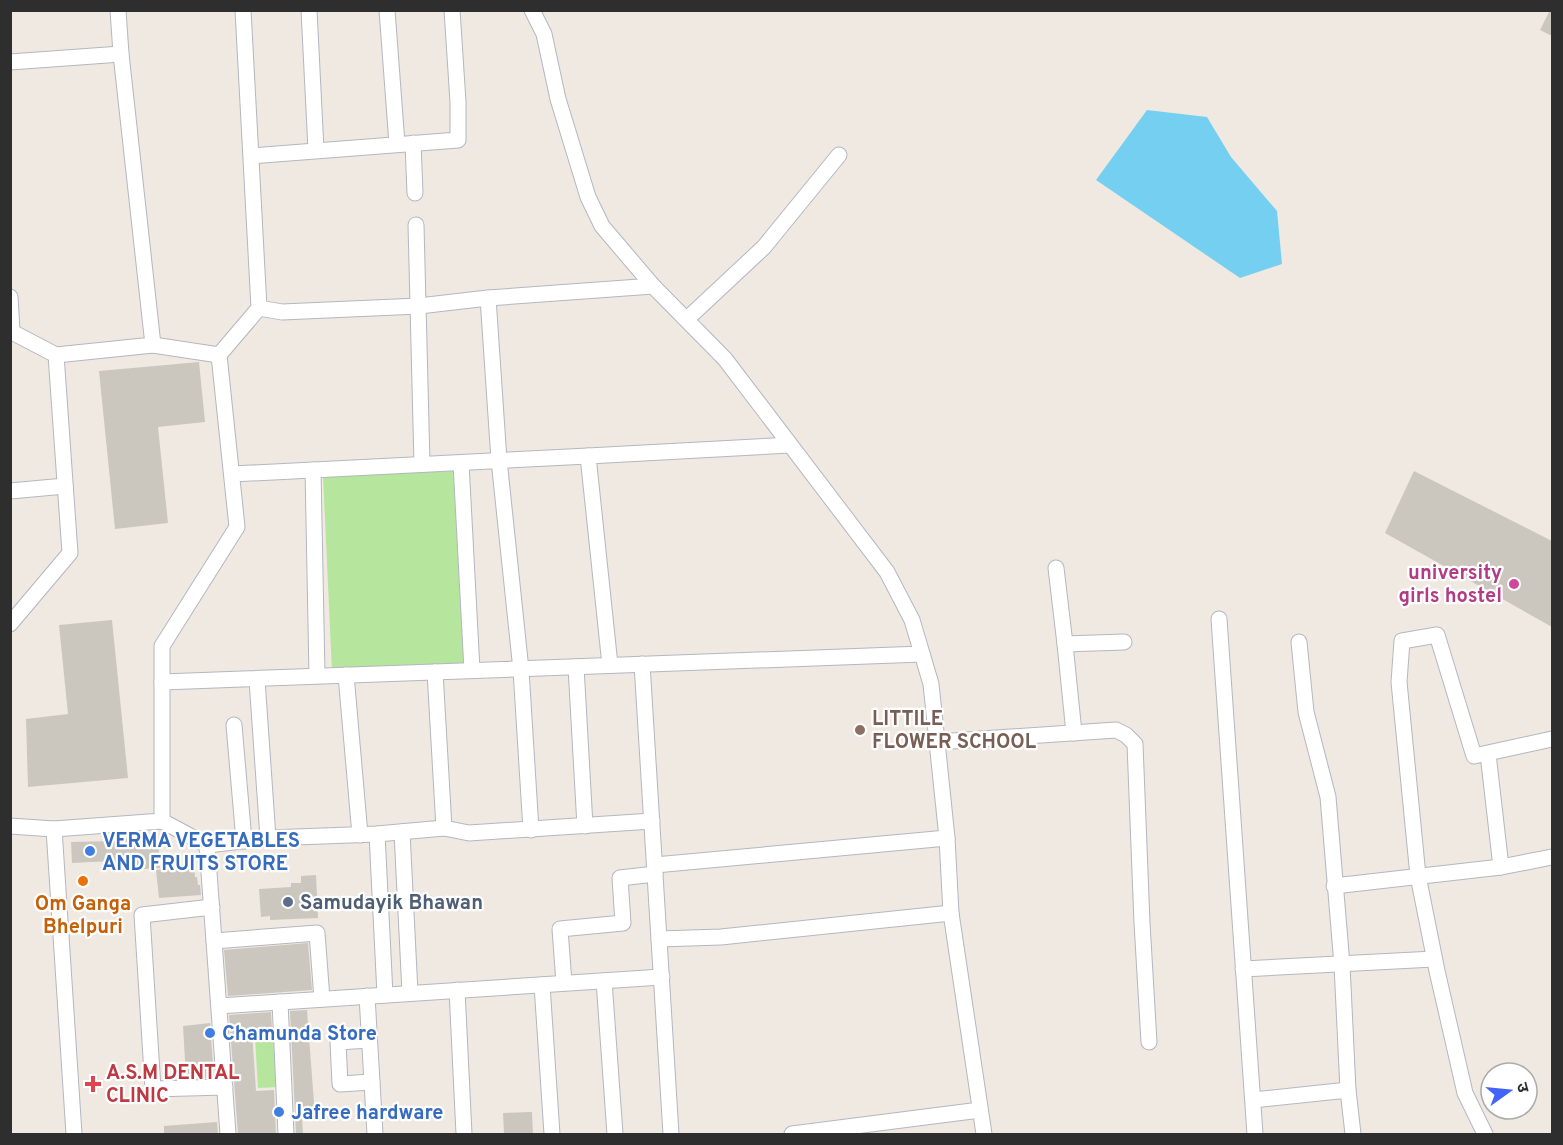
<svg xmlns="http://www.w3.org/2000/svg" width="1563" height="1145" font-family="Overpass,'Noto Sans Devanagari',sans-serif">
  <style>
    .green { fill: #b6e59e }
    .water { fill: #75cff0 }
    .building { fill: #cbc7bf }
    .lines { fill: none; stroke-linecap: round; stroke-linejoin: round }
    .street-casing { stroke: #b4b7c1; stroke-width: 17 }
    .street { stroke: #fff; stroke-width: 15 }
    .hotel-dot { fill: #d1479c; stroke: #fff; stroke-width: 2 }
    .education-dot { fill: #8d6e63; stroke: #fff; stroke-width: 2 }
    .shop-dot { fill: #3f7fe0; stroke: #fff; stroke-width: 2 }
    .food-dot { fill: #e8710a; stroke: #fff; stroke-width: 2 }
    .service-dot { fill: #5c6f8a; stroke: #fff; stroke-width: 2 }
    .health-dot { fill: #e0444e; stroke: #fff; stroke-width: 2 }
    .labels { text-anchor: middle; stroke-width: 4.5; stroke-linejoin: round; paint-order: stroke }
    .hotel-label { font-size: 20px; font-weight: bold; fill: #b23c85; stroke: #fff; text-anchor: end }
    .education-label { font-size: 20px; font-weight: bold; fill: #785e54; stroke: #fff; text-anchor: start }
    .shop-label { font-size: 20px; font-weight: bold; fill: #366cbe; stroke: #fff; text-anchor: start }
    .service-label { font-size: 20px; font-weight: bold; fill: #4e5e75; stroke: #fff; text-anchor: start }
    .food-label { font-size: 20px; font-weight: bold; fill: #c56008; stroke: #fff }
    .health-label { font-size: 20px; font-weight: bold; fill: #be3a42; stroke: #fff; text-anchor: start }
  </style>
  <rect width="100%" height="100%" fill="#efe9e1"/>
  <g class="green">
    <polygon points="454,471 466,666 332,671 323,476"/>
    <polygon points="276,1035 279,1087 258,1088 255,1036"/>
  </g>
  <polygon class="water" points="1147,110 1207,117 1231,157 1277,211 1282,264 1240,278 1096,180"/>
  <g class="building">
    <polygon points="1550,10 1552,10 1552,36 1540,30"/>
    <polygon points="199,362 205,422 158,427 168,523 115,529 99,371"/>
    <polygon points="1414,471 1552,541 1552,627 1385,533"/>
    <polygon points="112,620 128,778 28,787 26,719 68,714 59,625"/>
    <polygon points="158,834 160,868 114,871 113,861 72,863 71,842 111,841"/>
    <polygon points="194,866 195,877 197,877 198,885 200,885 201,895 159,898 156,870"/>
    <polygon points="316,875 318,918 270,920 270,916 261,917 259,889 291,887 291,883 301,883 301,876"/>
    <polygon points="308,943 312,990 228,996 224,950"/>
    <polygon points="307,1010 315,1116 302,1117 303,1134 296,1134 290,1011"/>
    <polygon points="271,1012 272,1030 252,1032 256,1091 274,1090 276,1134 238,1134 229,1015"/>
    <polygon points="210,1023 214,1078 186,1078 183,1026"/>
    <polygon points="532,1112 533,1134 504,1134 503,1113"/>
    <polygon points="217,1122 218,1134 164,1134 164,1126"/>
  </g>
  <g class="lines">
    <defs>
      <g id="street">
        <polyline points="309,10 316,150"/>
        <polyline points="387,10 397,144"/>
        <polyline points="532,10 544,34 558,99 588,197 602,226 653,286 725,359 887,572 912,620 931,684 947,838 951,913 984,1134"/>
        <polyline points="10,62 121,54"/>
        <polyline points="413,143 415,193"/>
        <polyline points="252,156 458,140 458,102 452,10"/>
        <polyline points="416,225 422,464"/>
        <polyline points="10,297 12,330"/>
        <polyline points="488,298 499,460 521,670 531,830"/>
        <polyline points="259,308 282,312 419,306 488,298 653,286"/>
        <polyline points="687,319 764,247 839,155"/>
        <polyline points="10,331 56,355 70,553 10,624"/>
        <polyline points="153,345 219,355"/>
        <polyline points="56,355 153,345 121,54 118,10"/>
        <polyline points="461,463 472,670"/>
        <polyline points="313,470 317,675"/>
        <polyline points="232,474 588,456"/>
        <polyline points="10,491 65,486"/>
        <polyline points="1056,568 1065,644"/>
        <polyline points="1219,619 1255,1134"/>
        <polyline points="1299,642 1306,712 1328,797 1342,965 1348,1090"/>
        <polyline points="642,664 671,1134"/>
        <polyline points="610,665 588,456 790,445"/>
        <polyline points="576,667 585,826"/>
        <polyline points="435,672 444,828"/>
        <polyline points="346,675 360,835"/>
        <polyline points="257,680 268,838"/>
        <polyline points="162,682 922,654"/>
        <polyline points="234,725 244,841"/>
        <polyline points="1074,733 1065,644 1124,642"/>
        <polyline points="937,742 1116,730 1126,735 1135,744 1142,923 1149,1042"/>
        <polyline points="1488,754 1501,867"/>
        <polyline points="162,821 207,845 228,1134"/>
        <polyline points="10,826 54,829"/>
        <polyline points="402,832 410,993"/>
        <polyline points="377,834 385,995"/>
        <polyline points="207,845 268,838 377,834 444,828 469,833 652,821"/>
        <polyline points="655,865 947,838"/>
        <polyline points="1334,886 1501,867 1552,857"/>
        <polyline points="212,907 142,915 153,1089 225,1087"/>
        <polyline points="659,939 721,937 951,913"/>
        <polyline points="214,941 317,933 322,999"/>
        <polyline points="1243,969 1434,959"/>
        <polyline points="604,981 615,1134"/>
        <polyline points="564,983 560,929 623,923 620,878 655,874"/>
        <polyline points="542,985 552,1134"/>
        <polyline points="457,990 464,1134"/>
        <polyline points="367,996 375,1134"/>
        <polyline points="280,1002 286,1134"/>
        <polyline points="219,1006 662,977"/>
        <polyline points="369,1040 338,1042 340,1084 372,1082"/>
        <polyline points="1253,1100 1348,1090 1353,1134"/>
        <polyline points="74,1134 54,829 162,821 162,646 237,527 219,355 259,308 243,10"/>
        <polyline points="792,1134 980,1110"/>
        <polyline points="1485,1134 1465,1093 1437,971 1418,876 1399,682 1402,641 1437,635 1474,756 1552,739"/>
      </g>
    </defs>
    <use href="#street" class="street-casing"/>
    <use href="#street" class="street"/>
  </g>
  <circle class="hotel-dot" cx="1514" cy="584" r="6"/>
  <circle class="education-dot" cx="860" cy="730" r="6"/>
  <g class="shop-dot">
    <circle cx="90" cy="851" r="6"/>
    <circle cx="210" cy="1033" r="6"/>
    <circle cx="279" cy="1112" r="6"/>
  </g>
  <circle class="food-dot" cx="83" cy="881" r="6"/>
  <circle class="service-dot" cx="288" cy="902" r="6"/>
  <path class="health-dot" d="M90 1075h6v6h6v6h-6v6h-6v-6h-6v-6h6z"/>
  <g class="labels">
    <g class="hotel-label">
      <text x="1502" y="579">university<tspan x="1502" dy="23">girls hostel</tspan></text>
    </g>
    <g class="education-label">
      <text x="872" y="725">LITTILE<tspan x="872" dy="23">FLOWER SCHOOL</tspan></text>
    </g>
    <g class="shop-label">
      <text x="102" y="847">VERMA VEGETABLES<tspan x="102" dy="23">AND FRUITS STORE</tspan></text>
      <text x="222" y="1040">Chamunda Store</text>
      <text x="291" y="1119">Jafree hardware</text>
    </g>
    <g class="service-label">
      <text x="300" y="909">Samudayik Bhawan</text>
    </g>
    <g class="food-label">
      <text x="83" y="910">Om Ganga<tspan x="83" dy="23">Bhelpuri</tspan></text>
    </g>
    <g class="health-label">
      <text x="106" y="1079">A.S.M DENTAL<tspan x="106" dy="23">CLINIC</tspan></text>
    </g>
  </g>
  <rect width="1563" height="1145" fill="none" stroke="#2e2e2e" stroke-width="24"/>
  <g transform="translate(1509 1091) rotate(75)"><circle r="28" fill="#ffffff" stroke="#ababab" stroke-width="1.5"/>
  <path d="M0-4.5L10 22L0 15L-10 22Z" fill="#4264fb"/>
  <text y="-9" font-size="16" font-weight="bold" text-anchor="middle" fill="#2e2e2e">उ</text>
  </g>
</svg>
